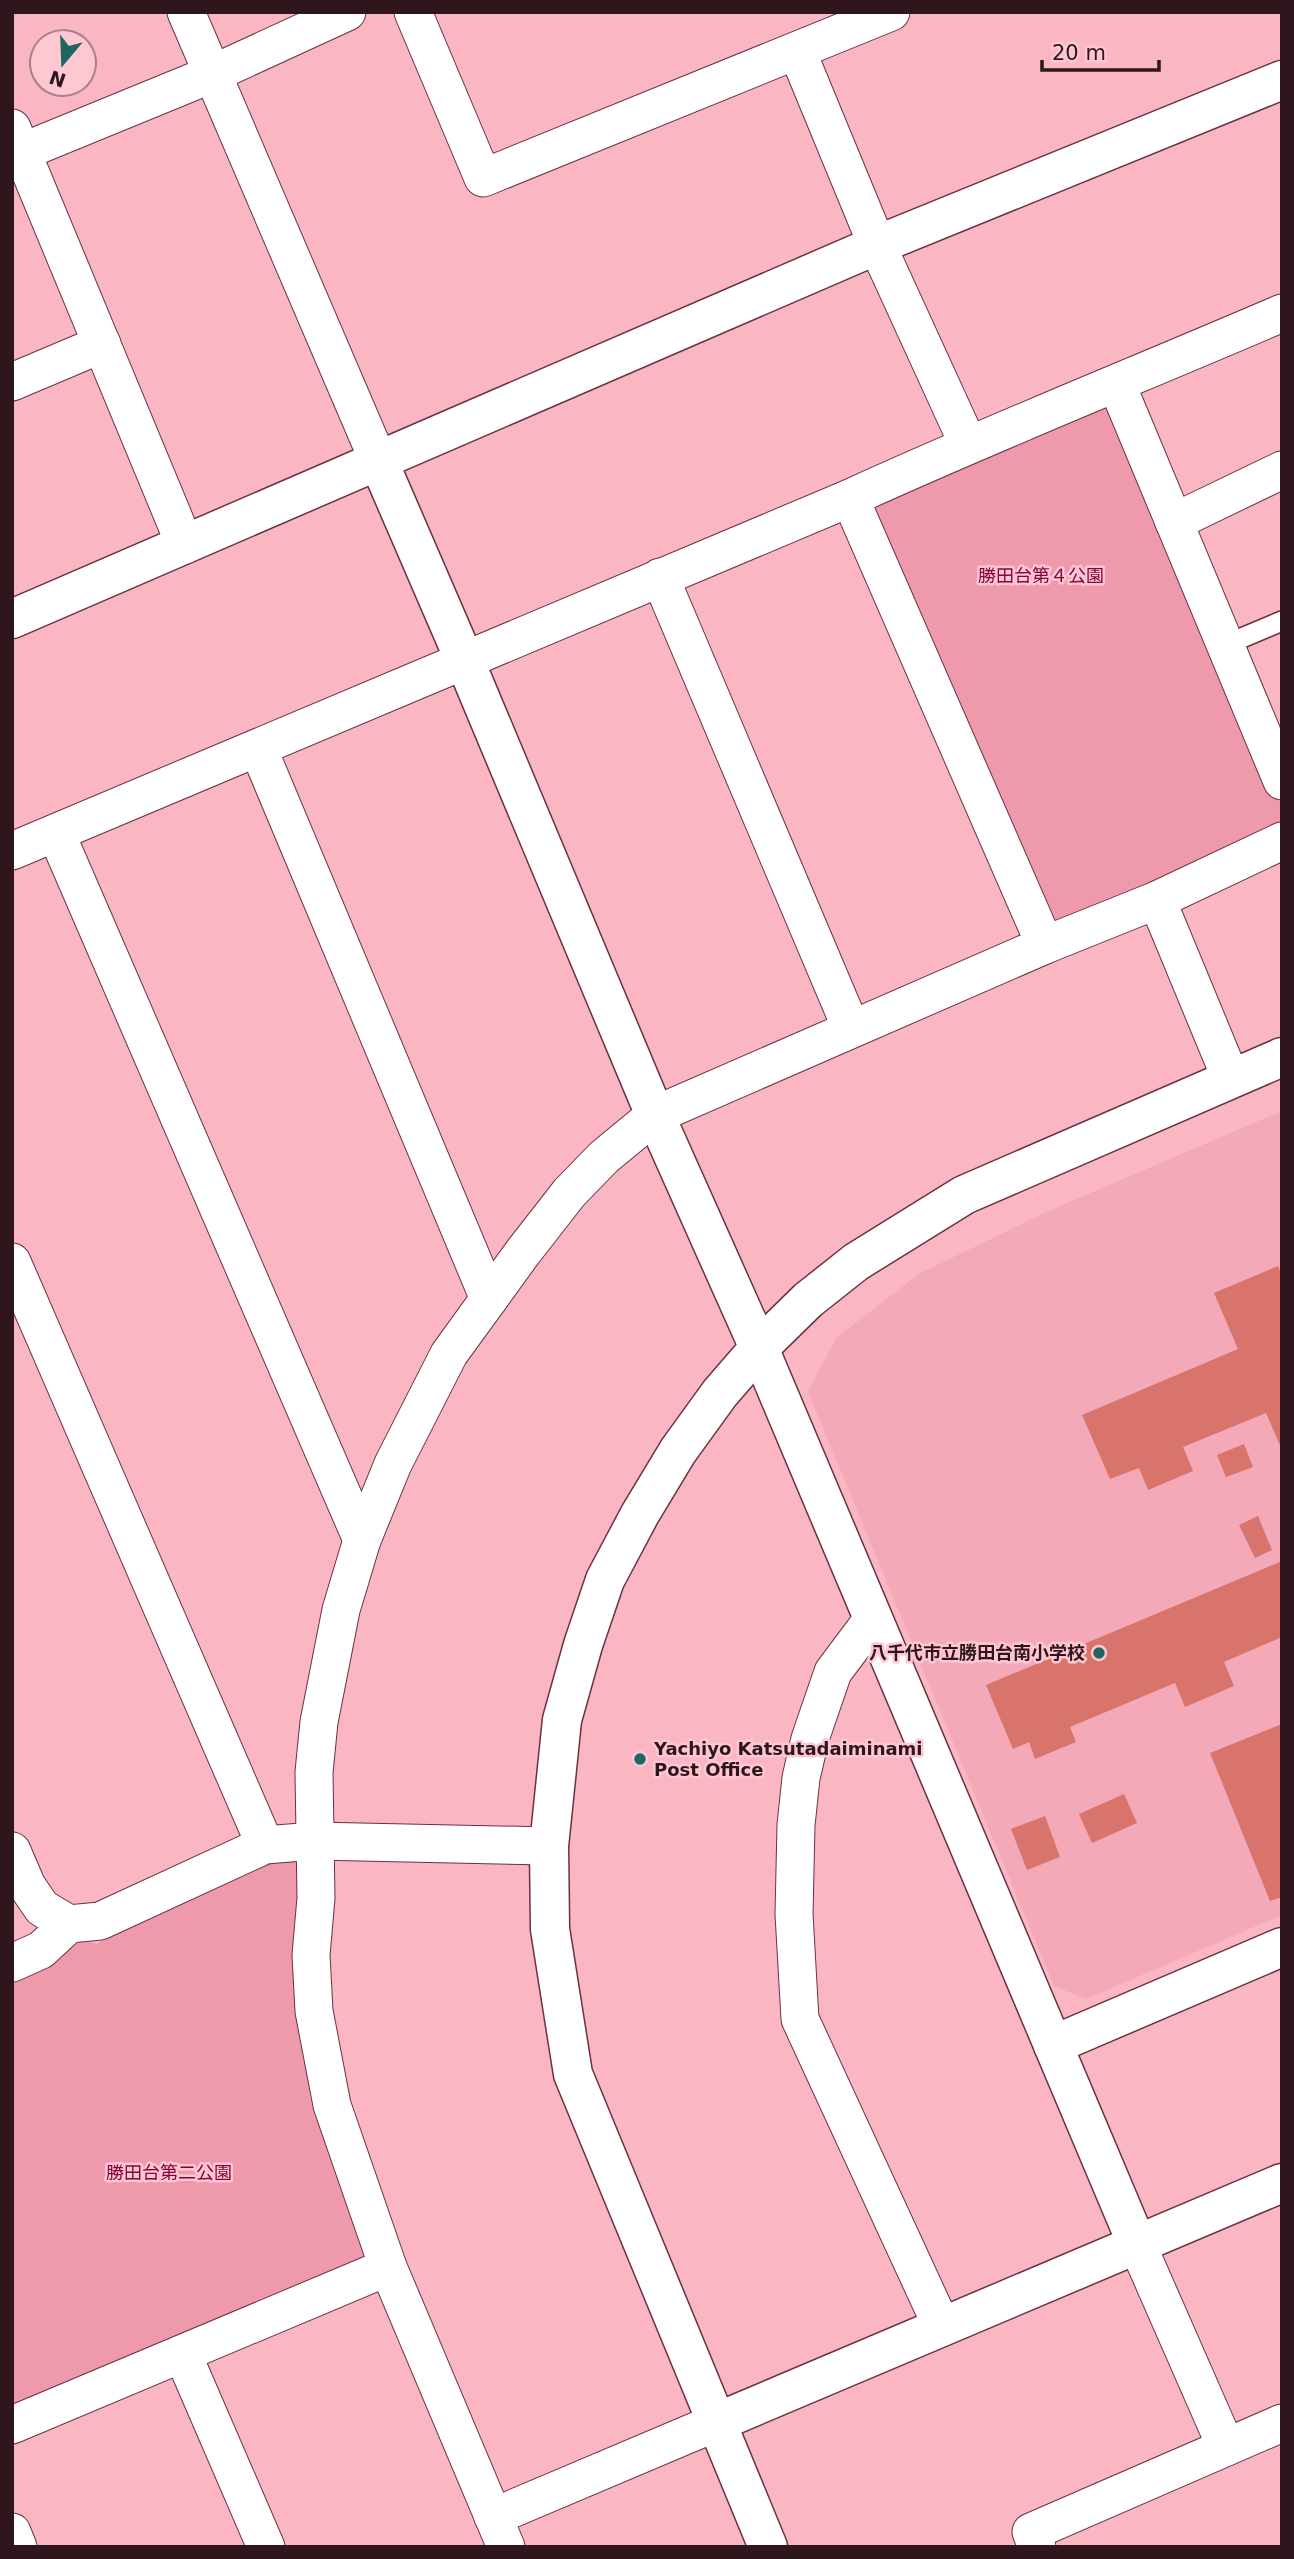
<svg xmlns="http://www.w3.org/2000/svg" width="1294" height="2559" font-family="'DejaVu Sans','Noto Sans JP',sans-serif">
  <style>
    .built { fill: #f4a9b9 }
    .green { fill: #ef99ac }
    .building { fill: #d9746c }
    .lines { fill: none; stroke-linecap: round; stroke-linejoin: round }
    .lane-casing { stroke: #6a3240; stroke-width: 22 }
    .street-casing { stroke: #6a3240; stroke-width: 39 }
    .secondary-casing { stroke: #6a3240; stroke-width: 41 }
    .lane { stroke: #fff; stroke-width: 19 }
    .street { stroke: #fff; stroke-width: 37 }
    .secondary { stroke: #fff; stroke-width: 38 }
    .poi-dot { fill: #1d6760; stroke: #ffc7d2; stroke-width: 2.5 }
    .labels { text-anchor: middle; stroke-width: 5; stroke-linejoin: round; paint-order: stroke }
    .park-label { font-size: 18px; fill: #85033a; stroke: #ffc7d2 }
    .poi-label { font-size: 18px; font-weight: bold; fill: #2e161c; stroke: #ffc7d2; text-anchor: end }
  </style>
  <rect width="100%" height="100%" fill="#fab6c3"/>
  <polygon class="built" points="1282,1111 1282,1915 1086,1999 1054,1986 808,1392 836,1338 919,1274 1044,1213"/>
  <g class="green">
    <polygon points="1117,385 1282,781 1282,841 1045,945 850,498"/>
    <polygon points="261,1861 299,1862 300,2020 311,2103 374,2260 12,2406 12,1977 73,1935 96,1944"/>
  </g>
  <g class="building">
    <polygon points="1278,1266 1282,1275 1282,1450 1266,1413 1183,1447 1193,1471 1148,1490 1139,1468 1110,1479 1082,1415 1238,1349 1214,1293"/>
    <polygon points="1244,1444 1253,1467 1226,1477 1217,1455"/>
    <polygon points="1258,1516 1272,1550 1255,1558 1239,1525"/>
    <polygon points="1282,1561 1282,1637 1224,1662 1234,1686 1185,1707 1175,1683 1070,1727 1076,1742 1035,1759 1029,1742 1013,1749 986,1685"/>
    <polygon points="1282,1724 1282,1897 1270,1901 1210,1753"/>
    <polygon points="1124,1794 1137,1823 1092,1843 1079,1814"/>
    <polygon points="1045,1816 1060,1857 1027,1870 1011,1829"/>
  </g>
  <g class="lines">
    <defs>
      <polyline id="lane" points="1225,645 1282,621"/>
      <g id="street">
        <polyline points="186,12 378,460"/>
        <polyline points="413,12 483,178 891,12"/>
        <polyline points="797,51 877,245 968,444"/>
        <polyline points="12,128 185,545"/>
        <polyline points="12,156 212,74 347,12"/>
        <polyline points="12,382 102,344"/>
        <polyline points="1117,385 1282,781"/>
        <polyline points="850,498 1045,945"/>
        <polyline points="1174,522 1282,470"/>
        <polyline points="660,577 851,1028"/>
        <polyline points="258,748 489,1299"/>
        <polyline points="56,833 362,1540"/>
        <path d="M12,851L850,498C992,433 1138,375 1282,313"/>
        <polyline points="1157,900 1231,1079"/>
        <polyline points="12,1262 265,1845"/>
        <polyline points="872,1620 833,1672 810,1739 801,1778 796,1825 794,1914 800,2019 942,2327"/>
        <polyline points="12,1851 27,1886 42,1908 69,1924"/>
        <polyline points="12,1963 41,1950 69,1924 100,1921 265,1845 314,1841 549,1846"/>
        <polyline points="1137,2244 1226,2447"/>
        <polyline points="183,2355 266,2547"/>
        <polyline points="12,2425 388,2267"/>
        <polyline points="493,2517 715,2423"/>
        <polyline points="12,2532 18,2547"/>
        <polyline points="506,2547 388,2267 332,2105 314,2011 311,1955 316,1898 314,1772 319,1722 341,1610 362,1540 393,1464 449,1354 523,1252 569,1193 604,1157 655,1115 1045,945 1157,900 1282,841"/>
        <polyline points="1037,2547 1031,2532 1282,2423"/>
      </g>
      <g id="secondary">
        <polyline points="378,460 464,659 655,1115 759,1348 1137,2244"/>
        <polyline points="12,619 877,245 1282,80"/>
        <polyline points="1053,2045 1282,1947"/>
        <polyline points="715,2423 1282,2183"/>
        <polyline points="768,2547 573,2074 550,1929 549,1846 562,1720 583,1645 605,1580 640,1514 678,1451 720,1393 759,1348 808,1300 856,1262 964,1195 1282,1057"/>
      </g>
    </defs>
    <use href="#lane" class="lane-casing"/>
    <use href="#street" class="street-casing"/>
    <use href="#secondary" class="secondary-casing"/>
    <use href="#lane" class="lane"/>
    <use href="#street" class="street"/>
    <use href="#secondary" class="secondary"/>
  </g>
  <g class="poi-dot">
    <circle cx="1099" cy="1653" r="7"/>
    <circle cx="640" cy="1759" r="7"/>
  </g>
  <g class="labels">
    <g class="park-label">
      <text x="1041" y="582">勝田台第４公園</text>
      <text x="169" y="2179">勝田台第二公園</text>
    </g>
    <g class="poi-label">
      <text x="1085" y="1659">八千代市立勝田台南小学校</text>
      <text x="654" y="1755" text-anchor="start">Yachiyo Katsutadaiminami<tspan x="654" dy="21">Post Office</tspan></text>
    </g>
  </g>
  <rect width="1294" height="2559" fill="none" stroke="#2e161c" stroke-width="28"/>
  <g transform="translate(63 63) rotate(199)"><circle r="33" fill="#ffc7d2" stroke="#ab8089" stroke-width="2"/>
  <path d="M0-5L12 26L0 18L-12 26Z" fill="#1d6760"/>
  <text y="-10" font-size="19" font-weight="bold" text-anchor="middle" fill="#2e161c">N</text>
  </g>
  <path d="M1042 60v10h117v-10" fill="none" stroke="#2e161c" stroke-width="3.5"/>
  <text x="1052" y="60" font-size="21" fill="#2e161c" stroke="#ffc7d2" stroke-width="5" paint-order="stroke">20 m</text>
</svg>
